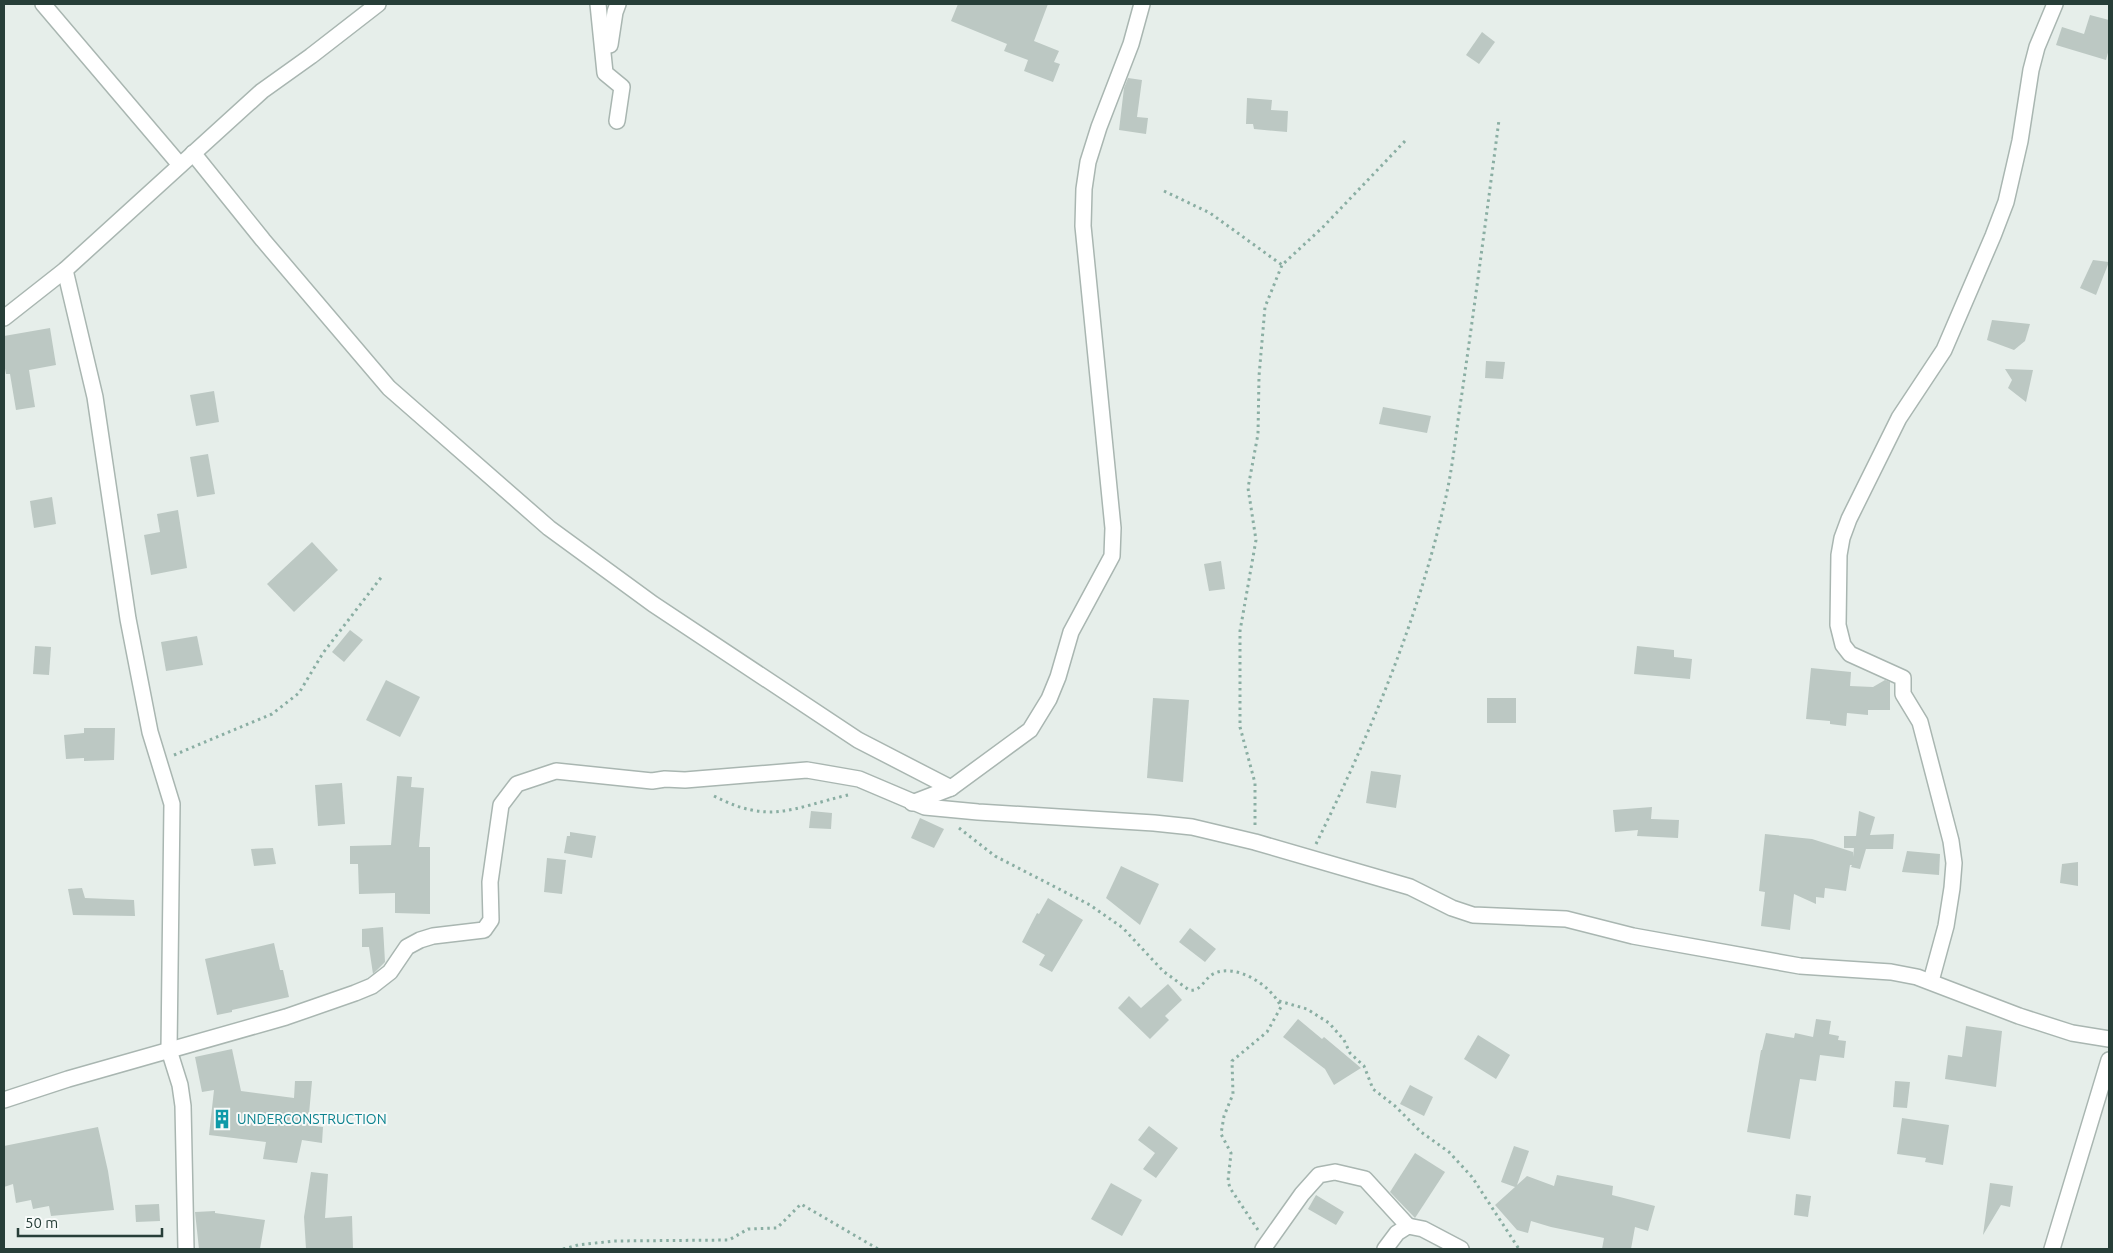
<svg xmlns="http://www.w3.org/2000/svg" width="2113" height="1253" font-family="Ubuntu,sans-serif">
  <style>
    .building { fill: #bcc8c3 }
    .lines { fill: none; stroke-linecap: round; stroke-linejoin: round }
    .minor-casing { stroke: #a9b6b1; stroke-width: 18 }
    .path { stroke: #8aaea3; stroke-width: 3; stroke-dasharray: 2.5 4; stroke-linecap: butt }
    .minor { stroke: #fff; stroke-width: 15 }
    .labels { text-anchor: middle; stroke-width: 4; stroke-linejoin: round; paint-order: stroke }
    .culture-label { font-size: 14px; fill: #0d838f; stroke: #f7faf9; text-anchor: start }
  </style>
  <rect width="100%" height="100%" fill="#e6eeea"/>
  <g class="building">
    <polygon points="958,4 1048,4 1034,41 1059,51 1054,62 1060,64 1053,82 1024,71 1028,60 1004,51 1007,44 951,21"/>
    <polygon points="2090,15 2109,20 2109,49 2106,60 2056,45 2062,27 2084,34"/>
    <polygon points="1482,32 1495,42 1479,64 1466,55"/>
    <polygon points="1128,78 1142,80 1137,117 1148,118 1146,134 1119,130 1124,88"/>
    <polygon points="1247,98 1272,100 1271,110 1288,111 1287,132 1254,129 1253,124 1246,124"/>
    <polygon points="2093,260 2109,262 2096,295 2080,288"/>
    <polygon points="1992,320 2030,324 2025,341 2014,350 1987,340"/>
    <polygon points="50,328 56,365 29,370 35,407 16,410 10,374 6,374 4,363 4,336"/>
    <polygon points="1486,361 1505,362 1503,379 1485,378"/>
    <polygon points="2005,369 2033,370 2026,402 2008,388 2012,380"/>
    <polygon points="214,391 219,422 196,426 190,395"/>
    <polygon points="1383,407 1431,416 1427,433 1379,424"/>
    <polygon points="208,454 215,494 197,497 190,457"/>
    <polygon points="52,497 56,524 34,528 30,501"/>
    <polygon points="178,510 187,568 151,575 144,535 160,532 157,514"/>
    <polygon points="312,542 338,570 294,612 267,584"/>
    <polygon points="1221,561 1225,589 1209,591 1204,564"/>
    <polygon points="350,630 363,640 344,662 332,652"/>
    <polygon points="197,636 203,665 166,671 161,642"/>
    <polygon points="35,646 51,647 49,675 33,674"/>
    <polygon points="1637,646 1674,650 1674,657 1692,659 1690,679 1634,674"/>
    <polygon points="1811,668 1851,672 1850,686 1873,687 1885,680 1890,682 1890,710 1868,710 1868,715 1847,713 1846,726 1830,724 1830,721 1806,719"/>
    <polygon points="386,680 420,697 400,737 366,720"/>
    <polygon points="1153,698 1189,700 1183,782 1147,778"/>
    <rect x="1487" y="698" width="29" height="25"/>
    <polygon points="84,728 115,728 114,760 84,761 84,758 66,759 64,735 84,733"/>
    <polygon points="1371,771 1401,775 1396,808 1366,803"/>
    <polygon points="397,776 412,777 411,787 424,788 419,847 430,847 430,914 395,913 395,893 359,894 358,864 350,864 350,846 391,845"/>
    <polygon points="342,783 345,824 318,826 315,785"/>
    <polygon points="1652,807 1651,819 1679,820 1678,838 1637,836 1638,830 1615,832 1613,810"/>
    <polygon points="811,811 832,813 831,829 809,828"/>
    <polygon points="1859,811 1875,817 1870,835 1894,834 1893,849 1866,849 1860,869 1851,867 1852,865 1850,865 1846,891 1825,888 1824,898 1816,897 1816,904 1794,894 1790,930 1761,926 1765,892 1759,891 1765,834 1812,839 1853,852 1853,857 1854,848 1844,848 1844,836 1856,836"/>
    <polygon points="920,818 944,829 934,848 911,838"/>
    <polygon points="570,832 596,836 592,858 564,853 567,836 570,836"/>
    <polygon points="273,848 276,864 254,866 251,849"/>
    <polygon points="1907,851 1940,854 1939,875 1902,872"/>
    <polygon points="547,858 566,860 562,894 544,892"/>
    <polygon points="2078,862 2078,886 2060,883 2062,864"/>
    <polygon points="1121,866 1159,884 1140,925 1106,898"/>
    <polygon points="82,888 85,898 134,900 135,916 73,915 68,889"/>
    <polygon points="1048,898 1083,920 1052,972 1039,965 1045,955 1022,942 1037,913 1039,914"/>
    <polygon points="383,927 385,962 373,974 369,947 362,947 362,929"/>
    <polygon points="1190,928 1216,949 1205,962 1179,942"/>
    <polygon points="274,943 280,970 283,970 289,997 232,1010 232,1012 217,1015 205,959"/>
    <polygon points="1168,984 1182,1000 1165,1016 1169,1020 1150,1039 1118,1008 1129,996 1141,1008"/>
    <polygon points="1298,1019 1322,1039 1324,1037 1361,1068 1334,1085 1325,1069 1283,1037"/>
    <polygon points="1816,1019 1831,1021 1829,1034 1839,1036 1838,1040 1846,1041 1844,1058 1820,1055 1816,1081 1800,1079 1790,1139 1747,1132 1761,1050 1762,1050 1766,1033 1794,1038 1795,1033 1813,1037"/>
    <polygon points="1966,1026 2002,1031 1996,1087 1945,1079 1948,1055 1962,1057"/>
    <polygon points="1478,1035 1510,1055 1496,1079 1464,1059"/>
    <polygon points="232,1049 241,1091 294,1098 295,1081 312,1081 308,1125 323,1127 322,1143 302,1140 297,1163 263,1159 266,1142 209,1135 214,1090 202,1092 195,1057"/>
    <polygon points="1895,1081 1910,1082 1907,1108 1893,1107"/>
    <polygon points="1410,1085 1433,1097 1424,1116 1400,1104"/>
    <polygon points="1902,1118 1949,1125 1943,1165 1925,1162 1926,1158 1897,1154"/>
    <polygon points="1149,1126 1178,1148 1156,1178 1143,1169 1155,1153 1138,1140"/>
    <polygon points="98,1127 108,1171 114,1210 51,1216 49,1206 33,1209 31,1200 16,1203 13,1184 4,1187 4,1146"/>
    <polygon points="1514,1146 1529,1151 1517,1185 1527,1176 1554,1186 1557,1175 1613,1186 1612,1195 1655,1206 1648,1231 1635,1227 1631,1249 1602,1249 1604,1238 1551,1227 1531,1221 1528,1233 1517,1230 1495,1205 1515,1187 1501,1182"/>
    <polygon points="1415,1153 1445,1172 1415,1218 1390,1192"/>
    <polygon points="311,1172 328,1174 325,1218 352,1216 353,1249 306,1249 304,1217"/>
    <polygon points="1111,1183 1142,1200 1122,1236 1091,1219"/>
    <polygon points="1990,1183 2013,1186 2010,1207 2001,1205 1983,1235"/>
    <polygon points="1796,1194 1811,1196 1808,1217 1794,1215"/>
    <polygon points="1316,1195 1344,1212 1336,1225 1308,1209"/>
    <polygon points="159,1204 160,1221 136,1222 135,1205"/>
    <polygon points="215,1211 215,1213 265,1220 260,1249 199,1249 195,1212"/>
  </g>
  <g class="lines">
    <defs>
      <g id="minor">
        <polyline points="43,4 180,165"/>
        <polyline points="598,4 605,73 622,87 617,121"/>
        <polyline points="610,45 615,12 618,4"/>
        <polyline points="193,153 263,240 389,388 549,528 653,604 858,740 951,788"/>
        <polyline points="65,270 95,397 128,619 150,732 172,804 169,1050 180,1085 183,1106 186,1249"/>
        <polyline points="4,318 65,270 262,91 311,56 378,4"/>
        <polyline points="912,803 951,788 1030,730 1049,699 1058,677 1071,632 1112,556 1113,528 1083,226 1084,189 1088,162 1099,127 1131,44 1142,4"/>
        <polyline points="1931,981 1946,926 1952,888 1954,863 1951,841 1920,722 1903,694 1903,678 1850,654 1843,645 1838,625 1839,555 1842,538 1849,519 1899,418 1944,350 1993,236 2006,202 2020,141 2031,70 2037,47 2055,4"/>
        <polyline points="4,1100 68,1079 286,1017 355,993 372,986 390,972 407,947 420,940 433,936 484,930 491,920 490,882 501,805 517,784 556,771 652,781 665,779 685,780 807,770 859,779 925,807 978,812 1154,823 1192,827 1255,842 1410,887 1452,908 1473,915 1566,919 1633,936 1800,966 1891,972 1917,977 2019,1016 2072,1033 2109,1039"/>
        <polyline points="1263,1249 1302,1194 1319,1175 1335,1172 1365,1179 1408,1226"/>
        <polyline points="1385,1249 1397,1233 1408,1226 1423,1229 1461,1249"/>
        <polyline points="2052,1249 2109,1060"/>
      </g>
    </defs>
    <use href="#minor" class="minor-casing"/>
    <g class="path">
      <polyline points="1164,191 1210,213 1282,265 1323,227 1406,140"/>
      <polyline points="174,755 272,714 299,693 323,653 383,575"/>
      <path d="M714,796C770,825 792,808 848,795"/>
      <polyline points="1255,825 1255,783 1240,727 1240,631 1256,540 1248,488 1258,434 1259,376 1265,307 1282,265"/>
      <path d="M959,828L995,856L1090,905L1123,928L1163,971L1189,990C1201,992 1204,979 1213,974C1236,962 1272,986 1281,1007L1267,1032L1232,1061L1233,1094L1224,1116L1221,1134L1231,1153L1228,1181L1230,1188L1258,1230"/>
      <path d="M1316,844C1369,736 1417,623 1444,505C1453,469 1456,430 1462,393C1475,303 1487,211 1499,120"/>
      <polyline points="1279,1001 1307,1009 1329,1023 1344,1040 1350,1053 1364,1066 1373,1089 1395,1106 1421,1132 1449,1152 1472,1177 1519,1249"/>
      <polyline points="563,1249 578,1245 614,1241 729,1240 748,1229 777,1228 801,1204 878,1249"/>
    </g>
    <use href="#minor" class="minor"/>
  </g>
  <defs>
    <symbol id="building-bare" viewBox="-9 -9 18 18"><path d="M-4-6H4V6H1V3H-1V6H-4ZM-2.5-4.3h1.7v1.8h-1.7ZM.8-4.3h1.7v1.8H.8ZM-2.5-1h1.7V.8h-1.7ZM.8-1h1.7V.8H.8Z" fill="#0f9aa8" stroke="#f7faf9" stroke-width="2.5" paint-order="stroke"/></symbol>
  </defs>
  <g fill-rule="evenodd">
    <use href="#building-bare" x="208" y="1105" width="28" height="28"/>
  </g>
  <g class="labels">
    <g class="culture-label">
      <text x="237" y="1124">UNDERCONSTRUCTION</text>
    </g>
  </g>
  <rect width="2113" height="1253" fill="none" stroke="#273e38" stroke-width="10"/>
  <path d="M18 1228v8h144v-8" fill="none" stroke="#273e38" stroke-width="2.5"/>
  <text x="25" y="1228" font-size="15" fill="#273e38" stroke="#f7faf9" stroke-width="4" paint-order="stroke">50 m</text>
</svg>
